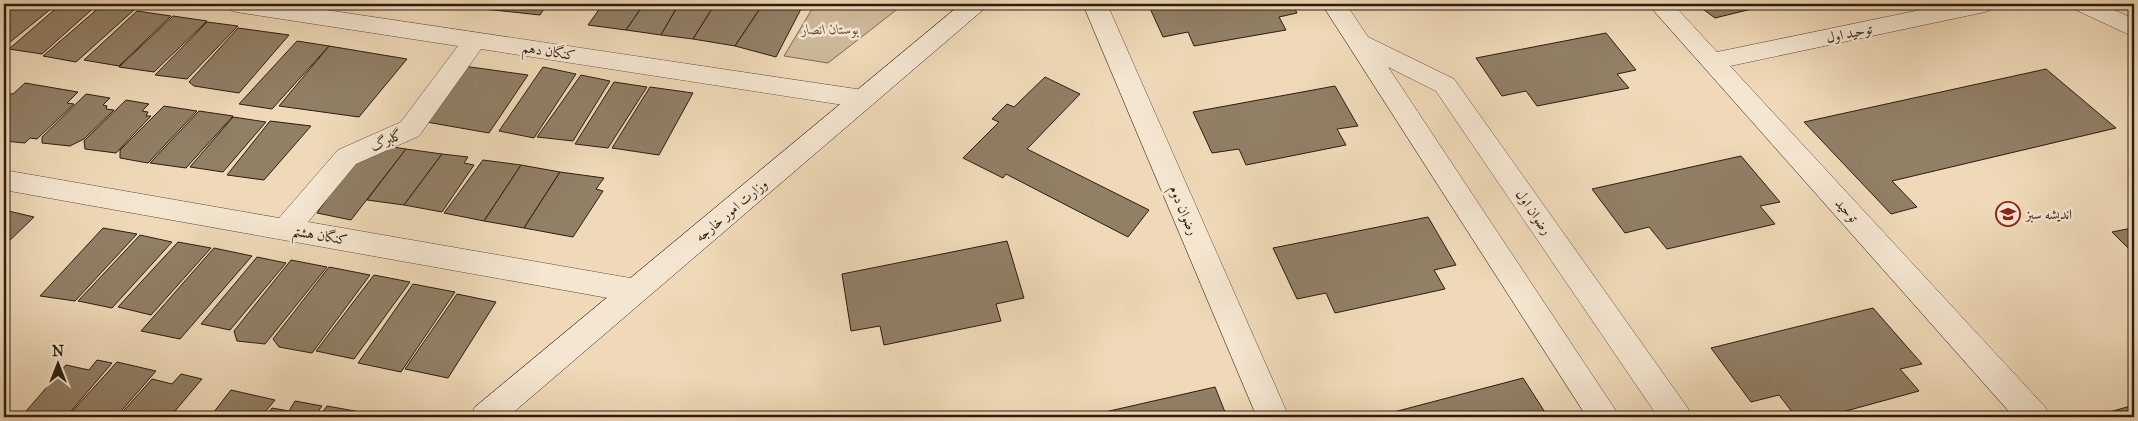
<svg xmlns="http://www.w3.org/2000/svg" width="2138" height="421" font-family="'IM FELL Great Primer',Amiri,serif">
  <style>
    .green { fill: #ceb99b; stroke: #7d6b54 }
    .building { fill: #917f66; stroke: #2c1d0e }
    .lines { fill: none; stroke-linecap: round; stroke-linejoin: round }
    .street-casing { stroke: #5d4c38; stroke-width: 1 }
    .secondary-casing { stroke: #2c1d0e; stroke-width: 1 }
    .street { fill: #f5e6d1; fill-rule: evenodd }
    .secondary { fill: #f5e6d1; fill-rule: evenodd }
    .labels { text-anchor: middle; stroke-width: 5; stroke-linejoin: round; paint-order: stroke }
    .park-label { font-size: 14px; font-style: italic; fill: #5d4c38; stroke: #f5e6d1 }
    .street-label { font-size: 14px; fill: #2c1d0e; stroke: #f5e6d1 }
    .poi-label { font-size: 14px; fill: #2c1d0e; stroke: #f5e6d1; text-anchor: start }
  </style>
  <rect width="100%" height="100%" fill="#efd9b8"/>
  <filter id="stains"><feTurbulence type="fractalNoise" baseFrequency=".004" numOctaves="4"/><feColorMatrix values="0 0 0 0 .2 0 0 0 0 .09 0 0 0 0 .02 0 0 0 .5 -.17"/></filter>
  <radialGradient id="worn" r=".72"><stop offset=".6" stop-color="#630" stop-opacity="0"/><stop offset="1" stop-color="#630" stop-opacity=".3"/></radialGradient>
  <polygon class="green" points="815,4 904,4 828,63 784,56"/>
  <g class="building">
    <polygon points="15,4 57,4 4,47 4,15"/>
    <polygon points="61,4 98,4 42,54 9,49"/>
    <polygon points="455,4 509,4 503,11 452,6"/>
    <polygon points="509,4 547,4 540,15 503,11"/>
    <polygon points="603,4 644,4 626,30 588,25"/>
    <polygon points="644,4 679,4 661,35 626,30"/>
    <polygon points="679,4 715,4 693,39 661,35"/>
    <polygon points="715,4 763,4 735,46 693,39"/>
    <polygon points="763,4 801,9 776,57 735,46"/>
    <polygon points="1148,4 1292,4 1297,13 1279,17 1286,30 1194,46 1188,32 1163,37"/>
    <polygon points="1696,4 1772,4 1715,18"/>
    <polygon points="102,5 134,10 76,62 43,56"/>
    <polygon points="137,11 171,16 119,66 84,60"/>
    <polygon points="173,16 207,21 154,72 119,67"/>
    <polygon points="207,22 238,26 187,79 155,75"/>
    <polygon points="238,28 289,35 239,93 194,86 189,82"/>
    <polygon points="1606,33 1636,70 1617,74 1629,88 1537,106 1526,91 1502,96 1476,58"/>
    <polygon points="297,41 329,46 272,109 239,104"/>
    <polygon points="329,46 407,59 359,117 279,106"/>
    <polygon points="456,65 528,75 489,133 415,120"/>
    <polygon points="543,67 576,74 534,138 499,131"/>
    <polygon points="2046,69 2116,128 1892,181 1917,207 1891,214 1804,122"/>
    <polygon points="581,75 610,81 573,141 537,137"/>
    <polygon points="1045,77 1080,94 1027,149 1149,210 1128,237 1006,174 1003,178 963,158 999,122 992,119 1007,104 1014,107"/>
    <polygon points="614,82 647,87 608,148 575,144"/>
    <polygon points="25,83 78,92 67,103 74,104 37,139 30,138 25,143 4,141 4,93 13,94"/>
    <polygon points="1335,86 1358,126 1337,129 1346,145 1246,165 1239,149 1212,153 1193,112"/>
    <polygon points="650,87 693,93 659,155 612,148"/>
    <polygon points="86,94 110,98 103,105 107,106 106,109 114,110 84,139 70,146 42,143 42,137"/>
    <polygon points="126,100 149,104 142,111 148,112 146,116 151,116 116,153 85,149 84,141"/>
    <polygon points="164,106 197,111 148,163 120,158 120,150"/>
    <polygon points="199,111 233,116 186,168 150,163"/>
    <polygon points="233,117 266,122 223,172 190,167"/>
    <polygon points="270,121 311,126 264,180 227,175"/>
    <polygon points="366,143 406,149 351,220 317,213"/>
    <polygon points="406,149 442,154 404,205 367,200"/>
    <polygon points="442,154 468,157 464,163 474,165 442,212 404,205"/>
    <polygon points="1741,156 1780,202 1760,206 1775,224 1667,249 1649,227 1625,233 1592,189"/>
    <polygon points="483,160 521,165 484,221 444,213"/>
    <polygon points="521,165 560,172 524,228 484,221"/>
    <polygon points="560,172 604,178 596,189 603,191 573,237 524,228"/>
    <polygon points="4,210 34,217 4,246"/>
    <polygon points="1428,217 1456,265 1434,270 1445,289 1335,313 1326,293 1297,299 1273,248"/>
    <polygon points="103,228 137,234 75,301 40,296"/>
    <polygon points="2132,228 2134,230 2134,254 2112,232"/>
    <polygon points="140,235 172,242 112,308 78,301"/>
    <polygon points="1007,241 1024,298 996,304 1001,321 884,345 880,326 851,331 842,274"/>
    <polygon points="178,242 211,248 151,315 118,307"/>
    <polygon points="214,248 252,256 180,339 141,331"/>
    <polygon points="257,257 286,263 230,330 201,324"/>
    <polygon points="291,260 327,267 265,344 237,341 234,331"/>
    <polygon points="329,267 370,275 312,353 279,347 273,339"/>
    <polygon points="374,275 410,282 354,359 316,351"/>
    <polygon points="413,284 455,292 401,372 358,363"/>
    <polygon points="457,294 496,302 448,378 405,369"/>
    <polygon points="1873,308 1922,364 1900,369 1919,391 1824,417 1796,417 1779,395 1751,402 1711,348"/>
    <polygon points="97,360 112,363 66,417 21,417 66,365 89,370"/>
    <polygon points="117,362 156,371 116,417 67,417"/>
    <polygon points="181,374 202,379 170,417 118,417 152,379 172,384"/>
    <polygon points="1523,378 1548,417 1375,417"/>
    <polygon points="1215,387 1227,417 1083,417"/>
    <polygon points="231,390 275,400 261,417 210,417"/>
    <polygon points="295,401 322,406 314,417 265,417 272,408 289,411"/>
    <polygon points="2134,405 2134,417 2099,415"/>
    <polygon points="327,406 377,415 376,417 319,417"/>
  </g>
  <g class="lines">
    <defs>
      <g id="street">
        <polygon points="224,4 286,4 863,90 872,93 876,99 872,105 863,108 481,49 419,136 356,164 308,222 636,279 646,283 651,291 646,299 636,303 4,190 4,170 279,218 338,150 401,122 458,46 236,12 228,9"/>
        <polygon points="1083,4 1107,4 1289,417 1257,417"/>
        <polygon points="1322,4 1346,4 1368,37 1454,79 1687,407 1692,417 1658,417 1436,91 1388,67 1620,417 1587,417"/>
        <polygon points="1648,4 1673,4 1717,52 1949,4 1997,4 1993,9 1985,12 1730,66 2045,407 2050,417 2014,417"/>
        <polygon points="2070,4 2101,4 2134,19 2134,37 2074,9"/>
      </g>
      <polygon id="secondary" points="961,4 988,4 984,9 508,417 470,417 475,407"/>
    </defs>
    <use href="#street" class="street-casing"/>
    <use href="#secondary" class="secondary-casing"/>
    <use href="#street" class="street"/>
    <use href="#secondary" class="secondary"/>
  </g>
  <defs>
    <symbol id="school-ring" viewBox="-11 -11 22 22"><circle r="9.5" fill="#f5e6d1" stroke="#8f2418" stroke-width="1.5"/><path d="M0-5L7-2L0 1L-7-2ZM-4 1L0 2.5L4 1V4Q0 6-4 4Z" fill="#8f2418"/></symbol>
  </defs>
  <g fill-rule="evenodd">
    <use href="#school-ring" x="1994" y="200" width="28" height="28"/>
  </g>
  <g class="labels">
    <g class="park-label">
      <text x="830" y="34">بوستان انصار</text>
    </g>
    <g class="street-label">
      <text transform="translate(1849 33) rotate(-12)" y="5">توحید اول</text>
      <text transform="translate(549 51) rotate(9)" y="5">کنگان دهم</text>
      <text transform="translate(386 140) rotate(-24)" y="5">گلبرگ</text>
      <text transform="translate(731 210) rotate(-40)" y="5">وزارت امور خارجه</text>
      <text transform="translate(1184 210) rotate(67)" y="5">رضوان دوم</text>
      <text transform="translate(1847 210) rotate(48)" y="5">توحید</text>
      <text transform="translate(1534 212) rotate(55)" y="5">رضوان اول</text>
      <text transform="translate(320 235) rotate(10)" y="5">کنگان هشتم</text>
    </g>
    <g class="poi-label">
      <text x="2026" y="219">اندیشه سبز</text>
    </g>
  </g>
  <rect width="2138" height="421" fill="none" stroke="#efd9b8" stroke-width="20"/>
  <rect x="5" y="5" width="2128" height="411" fill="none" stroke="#2c1d0e" stroke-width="2.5"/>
  <rect x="10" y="10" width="2118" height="401" fill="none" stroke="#2c1d0e"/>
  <g transform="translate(58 364)" stroke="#f5e6d1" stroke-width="4" paint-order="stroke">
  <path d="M0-4L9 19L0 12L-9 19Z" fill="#2c1d0e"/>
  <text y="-8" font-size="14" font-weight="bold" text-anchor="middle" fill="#2c1d0e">N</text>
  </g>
  <rect width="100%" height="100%" filter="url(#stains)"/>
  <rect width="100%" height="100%" fill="url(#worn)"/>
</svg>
